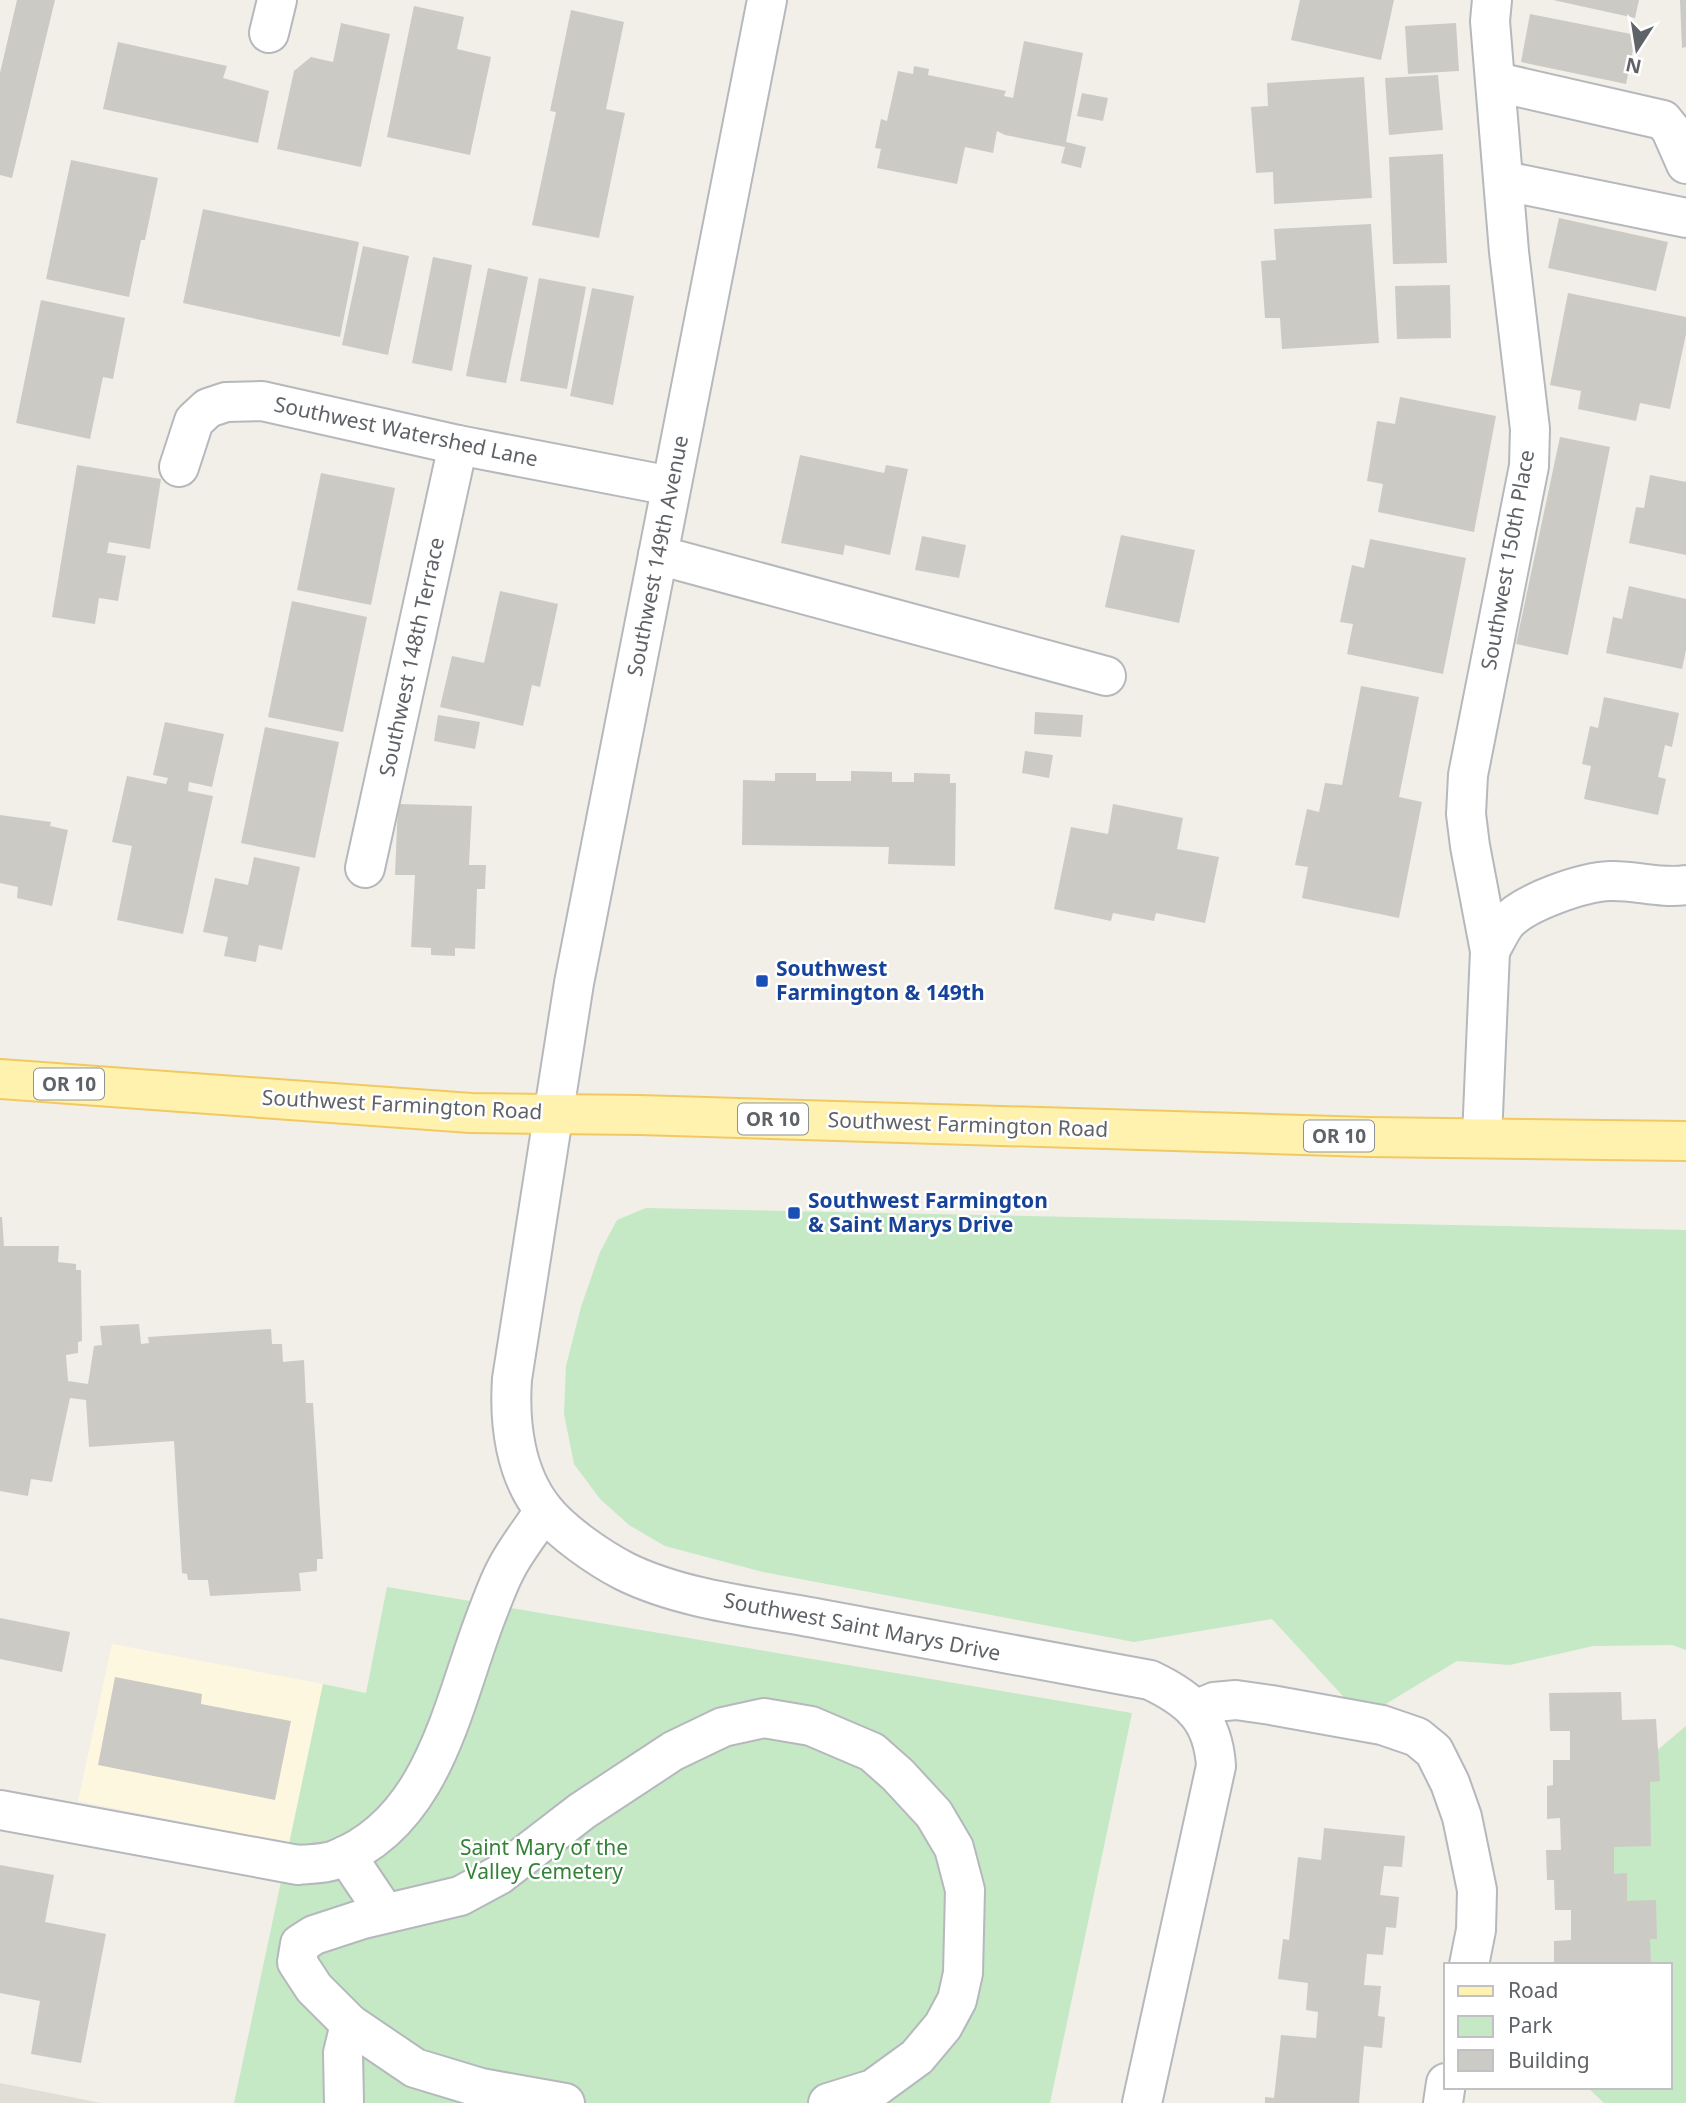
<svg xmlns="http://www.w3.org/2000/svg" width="1686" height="2103" font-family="'Noto Sans',sans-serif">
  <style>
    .commercial { fill: #fef7e0 }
    .education { fill: #e1ded6 }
    .green { fill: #c5e8c5 }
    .building { fill: #cccac5 }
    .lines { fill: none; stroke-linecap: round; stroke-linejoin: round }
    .minor-casing { stroke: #b5b8bc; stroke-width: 42 }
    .major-casing { stroke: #f2c960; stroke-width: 42 }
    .minor { stroke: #fff; stroke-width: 38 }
    .major { stroke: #fff2af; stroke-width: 38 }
    .transit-dot { fill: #1a4fb4; stroke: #fff; stroke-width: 2.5 }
    .labels { text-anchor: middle; stroke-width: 5; stroke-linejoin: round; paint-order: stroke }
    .shield { fill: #fff; stroke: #8f9295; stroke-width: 2 }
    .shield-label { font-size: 19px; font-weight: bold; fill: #5f6368 }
    .street-label { font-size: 21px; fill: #5f6368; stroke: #fff }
    .transit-label { font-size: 21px; font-weight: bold; fill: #164399; stroke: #fff; text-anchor: start }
    .park-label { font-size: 21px; fill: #348238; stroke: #fff }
  </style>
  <rect width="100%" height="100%" fill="#f1efe8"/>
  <polygon class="commercial" points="112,1644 323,1684 289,1843 78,1801"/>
  <polygon class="education" points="0,2083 101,2103 0,2103"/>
  <g class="green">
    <polygon points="646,1208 1686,1230 1686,1650 1672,1645 1593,1646 1510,1665 1457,1661 1379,1708 1352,1706 1272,1619 1134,1642 763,1572 665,1546 629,1525 600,1499 574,1464 564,1414 566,1366 581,1307 600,1252 617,1220"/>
    <polygon points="387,1587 1132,1713 1050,2103 234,2103 323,1684 366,1693"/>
    <polygon points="1686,1726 1686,2103 1604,2103 1587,2087 1670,2087 1670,1965 1638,1965 1592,1897 1648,1758"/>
  </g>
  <g class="building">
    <polygon points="17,0 55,0 12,178 0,175 0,73"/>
    <polygon points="1300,0 1394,0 1381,60 1291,40"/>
    <polygon points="1553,0 1639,0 1635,18"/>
    <polygon points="1680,0 1686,0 1686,47 1682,48"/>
    <polygon points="414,6 464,17 457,49 491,57 470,155 387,137"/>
    <polygon points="571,10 624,22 606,109 625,113 599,238 532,225 556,112 550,111"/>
    <polygon points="1530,14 1636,35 1626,84 1521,62"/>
    <polygon points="341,23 390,34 361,167 277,149 294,71 311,57 333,62"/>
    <polygon points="1456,23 1459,71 1408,74 1405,26"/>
    <polygon points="1024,41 1083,53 1066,142 1086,147 1081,168 1061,163 1065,147 1005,135 997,131 993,153 965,147 957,184 877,168 881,149 875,148 881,119 887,121 898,71 913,74 914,66 929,69 928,75 1006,91 1004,96 1013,98"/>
    <polygon points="118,42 227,66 223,78 269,91 258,143 103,109"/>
    <polygon points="1438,75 1443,130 1389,135 1385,78"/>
    <polygon points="1364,77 1372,198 1274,204 1273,172 1256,173 1251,107 1268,106 1267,83"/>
    <polygon points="1082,93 1108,98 1103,121 1077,116"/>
    <polygon points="1443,154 1447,263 1393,264 1389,157"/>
    <polygon points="71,160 158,178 145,240 141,240 129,297 46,279"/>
    <polygon points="203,209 359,242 340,337 183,303"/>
    <polygon points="1559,218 1668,242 1656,291 1548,268"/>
    <polygon points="1371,224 1379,343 1282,349 1280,318 1265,318 1261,261 1276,260 1274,229"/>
    <polygon points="363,246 409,256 388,355 342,345"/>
    <polygon points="433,257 472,265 452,371 412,363"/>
    <polygon points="488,268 528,277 506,383 466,376"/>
    <polygon points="539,278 586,287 567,389 520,381"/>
    <polygon points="1450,285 1451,338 1397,339 1395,286"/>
    <polygon points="592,288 634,296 613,405 570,396"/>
    <polygon points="1568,293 1686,317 1686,334 1670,409 1640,403 1636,421 1578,409 1581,391 1550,385"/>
    <polygon points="41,300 125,318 113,379 103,377 90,439 16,423"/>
    <polygon points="1400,397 1496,416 1474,532 1378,512 1383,484 1367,481 1377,421 1395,424"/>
    <polygon points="1560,437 1610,447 1568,655 1516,644"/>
    <polygon points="800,455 884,473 886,465 908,469 890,555 845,545 843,555 781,543"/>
    <polygon points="77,465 161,479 150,549 109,542 107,553 126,556 118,601 99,598 95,624 52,617"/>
    <polygon points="321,473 395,488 371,605 297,590"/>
    <polygon points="1650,475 1686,482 1686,555 1629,543 1636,507 1644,508"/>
    <polygon points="1121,535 1195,550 1179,623 1105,607"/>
    <polygon points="922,536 966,545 959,578 915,570"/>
    <polygon points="1370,539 1466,558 1443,674 1347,654 1353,624 1340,622 1352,565 1364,568"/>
    <polygon points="1629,586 1686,599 1686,650 1682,669 1606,653 1613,617 1622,619"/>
    <polygon points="500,591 558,604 540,687 532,685 523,726 440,707 452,656 484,663"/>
    <polygon points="292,601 367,617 343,732 268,717"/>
    <polygon points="1361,686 1419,697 1399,797 1422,802 1399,918 1302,898 1308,867 1295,865 1307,809 1319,812 1325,783 1342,785"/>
    <polygon points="1604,697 1679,713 1672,747 1665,745 1658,777 1666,779 1658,815 1584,799 1591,766 1582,764 1590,726 1598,728"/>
    <polygon points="1035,712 1083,715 1081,737 1034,734"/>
    <polygon points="438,715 480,722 475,749 434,741"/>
    <polygon points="165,722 224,734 212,787 189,782 188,791 213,796 183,934 117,920 132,846 112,842 127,776 166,784 168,778 153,775"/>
    <polygon points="265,727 339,742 315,858 241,843"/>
    <polygon points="1025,751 1053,755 1049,778 1022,773"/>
    <polygon points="851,771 892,772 892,782 914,782 914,773 950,774 950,783 956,783 955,866 888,864 889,847 742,845 743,780 775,781 775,773 816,773 816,781 851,781"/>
    <polygon points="398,804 472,806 469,865 486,865 485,889 477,889 475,949 455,948 455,956 431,955 431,948 411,947 415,875 395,875"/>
    <polygon points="1113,804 1183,818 1177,849 1219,857 1205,923 1156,913 1154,921 1113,913 1111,921 1054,909 1071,827 1108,834"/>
    <polygon points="0,815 51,822 50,826 68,830 52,906 17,898 18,887 0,883"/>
    <polygon points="254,857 300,867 282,950 259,945 256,962 224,956 228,937 203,932 215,878 248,885"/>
    <polygon points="0,1217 2,1217 4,1246 59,1246 58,1262 76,1264 76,1270 81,1270 82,1341 78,1342 78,1353 66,1355 68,1381 88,1384 94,1346 102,1345 100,1326 139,1324 141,1344 149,1343 148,1337 271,1329 272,1344 282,1344 283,1362 304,1360 306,1403 313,1403 323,1559 317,1559 317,1571 299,1573 301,1591 210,1596 208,1580 188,1580 187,1574 182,1573 174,1441 89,1447 86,1400 70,1398 52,1482 31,1479 28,1496 0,1491"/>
    <polygon points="0,1618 70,1632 62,1672 0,1659"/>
    <polygon points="115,1677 202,1694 201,1704 291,1721 275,1800 98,1765"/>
    <polygon points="1621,1692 1622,1720 1656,1719 1660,1781 1650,1782 1651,1846 1614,1847 1614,1874 1627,1873 1627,1901 1656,1900 1657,1939 1650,1939 1651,1965 1554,1965 1554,1941 1571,1940 1571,1910 1555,1910 1554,1880 1547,1880 1546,1850 1561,1850 1560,1818 1547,1819 1547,1786 1553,1785 1553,1760 1570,1760 1570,1731 1550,1731 1549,1693"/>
    <polygon points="1324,1828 1405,1836 1402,1867 1384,1866 1380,1895 1399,1897 1396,1928 1386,1927 1383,1955 1367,1954 1364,1985 1381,1986 1378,2016 1385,2017 1382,2048 1364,2046 1359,2103 1265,2103 1265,2097 1274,2098 1281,2035 1316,2038 1318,2012 1306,2010 1308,1983 1278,1979 1283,1939 1289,1940 1298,1857 1321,1860"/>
    <polygon points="0,1865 54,1875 45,1922 106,1934 81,2063 31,2054 40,2001 0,1993"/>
  </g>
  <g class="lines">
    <defs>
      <g id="minor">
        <path d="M767,0L574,983L512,1379C509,1423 515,1474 544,1510C561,1532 599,1558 624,1571C682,1600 757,1607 820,1619C930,1640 1040,1660 1150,1680C1190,1699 1213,1718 1216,1766L1142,2103"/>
        <polyline points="269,33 277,0"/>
        <polyline points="1497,82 1663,120 1671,130 1686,164"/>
        <polyline points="1505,181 1686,218"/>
        <polyline points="179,467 194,421 208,408 226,402 262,401 458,445 671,486"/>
        <polyline points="658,555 1106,676"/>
        <polyline points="365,868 458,445"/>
        <path d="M1490,951C1495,942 1500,931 1506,923C1524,902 1583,882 1610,881C1635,880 1661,889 1686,885"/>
        <polyline points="1482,1138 1490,951 1470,846 1466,814 1468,775 1529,466 1530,429 1509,252 1490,21 1492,0"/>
        <polyline points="1195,1710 1214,1702 1236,1700 1271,1705 1382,1725 1417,1737 1434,1751 1450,1783 1462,1817 1477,1890 1476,1930 1469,1965"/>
        <path d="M0,1810L298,1865C309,1864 324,1864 335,1860C437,1821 453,1698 489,1609C494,1596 499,1582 506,1569C516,1549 532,1530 544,1511"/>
        <polyline points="346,1855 385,1913"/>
        <polyline points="344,2103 343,2053 350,2024"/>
        <polyline points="565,2103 481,2088 415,2068 350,2024 314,1988 297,1962 300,1944 314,1935 363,1919 460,1896 499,1875 582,1811 673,1751 723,1727 764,1718 811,1726 872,1752 898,1775 934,1814 954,1848 965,1890 963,1973 957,2000 943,2026 917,2057 873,2089 828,2103"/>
        <polyline points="1443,2103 1446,2083"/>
      </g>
      <polyline id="major" points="0,1079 471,1113 640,1115 1368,1137 1686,1141"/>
    </defs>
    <use href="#minor" class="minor-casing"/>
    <use href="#major" class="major-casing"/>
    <use href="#minor" class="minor"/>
    <use href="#major" class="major"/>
  </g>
  <g class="transit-dot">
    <rect x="755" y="974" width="14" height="14" rx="3.5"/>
    <rect x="787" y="1206" width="14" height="14" rx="3.5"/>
  </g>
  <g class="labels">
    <g class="shield">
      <rect x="34" y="1068.5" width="70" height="31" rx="5"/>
      <rect x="738" y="1103.5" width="70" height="31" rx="5"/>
      <rect x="1304" y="1120.5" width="70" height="31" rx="5"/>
    </g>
    <g class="shield-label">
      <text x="69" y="1091">OR 10</text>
      <text x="773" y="1126">OR 10</text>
      <text x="1339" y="1143">OR 10</text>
    </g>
    <g class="street-label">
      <text transform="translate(406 432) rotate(12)" y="7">Southwest Watershed Lane</text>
      <text transform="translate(658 556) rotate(-79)" y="7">Southwest 149th Avenue</text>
      <text transform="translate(1508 560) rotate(-80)" y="7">Southwest 150th Place</text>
      <text transform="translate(412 657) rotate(-78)" y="7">Southwest 148th Terrace</text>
      <text transform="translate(402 1105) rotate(3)" y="7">Southwest Farmington Road</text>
      <text transform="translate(968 1125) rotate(2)" y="7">Southwest Farmington Road</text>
      <text transform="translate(862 1627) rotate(11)" y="7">Southwest Saint Marys Drive</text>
    </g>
    <g class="transit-label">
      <text x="776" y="976">Southwest<tspan x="776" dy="24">Farmington &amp; 149th</tspan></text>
      <text x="808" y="1208">Southwest Farmington<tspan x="808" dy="24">&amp; Saint Marys Drive</tspan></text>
    </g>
    <g class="park-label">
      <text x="544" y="1855">Saint Mary of the<tspan x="544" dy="24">Valley Cemetery</tspan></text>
    </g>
  </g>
  <rect x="1444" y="1963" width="228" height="126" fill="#ffffff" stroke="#bfc1c3" stroke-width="2"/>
  <rect x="1458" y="1986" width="35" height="10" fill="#fff2af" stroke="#bfc1c3" stroke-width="2"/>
  <text x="1508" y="1998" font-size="21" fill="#5f6368">Road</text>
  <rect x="1458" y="2016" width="35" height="21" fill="#c5e8c5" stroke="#bfc1c3" stroke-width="2"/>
  <text x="1508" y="2033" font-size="21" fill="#5f6368">Park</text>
  <rect x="1458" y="2050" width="35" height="21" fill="#cccac5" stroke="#bfc1c3" stroke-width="2"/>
  <text x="1508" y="2068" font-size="21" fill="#5f6368">Building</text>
  <g transform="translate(1637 49) rotate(192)" stroke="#ffffff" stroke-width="5" paint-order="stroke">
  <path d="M0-5L12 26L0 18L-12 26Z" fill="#5f6368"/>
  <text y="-10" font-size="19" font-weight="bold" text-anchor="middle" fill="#5f6368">N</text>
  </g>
</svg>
